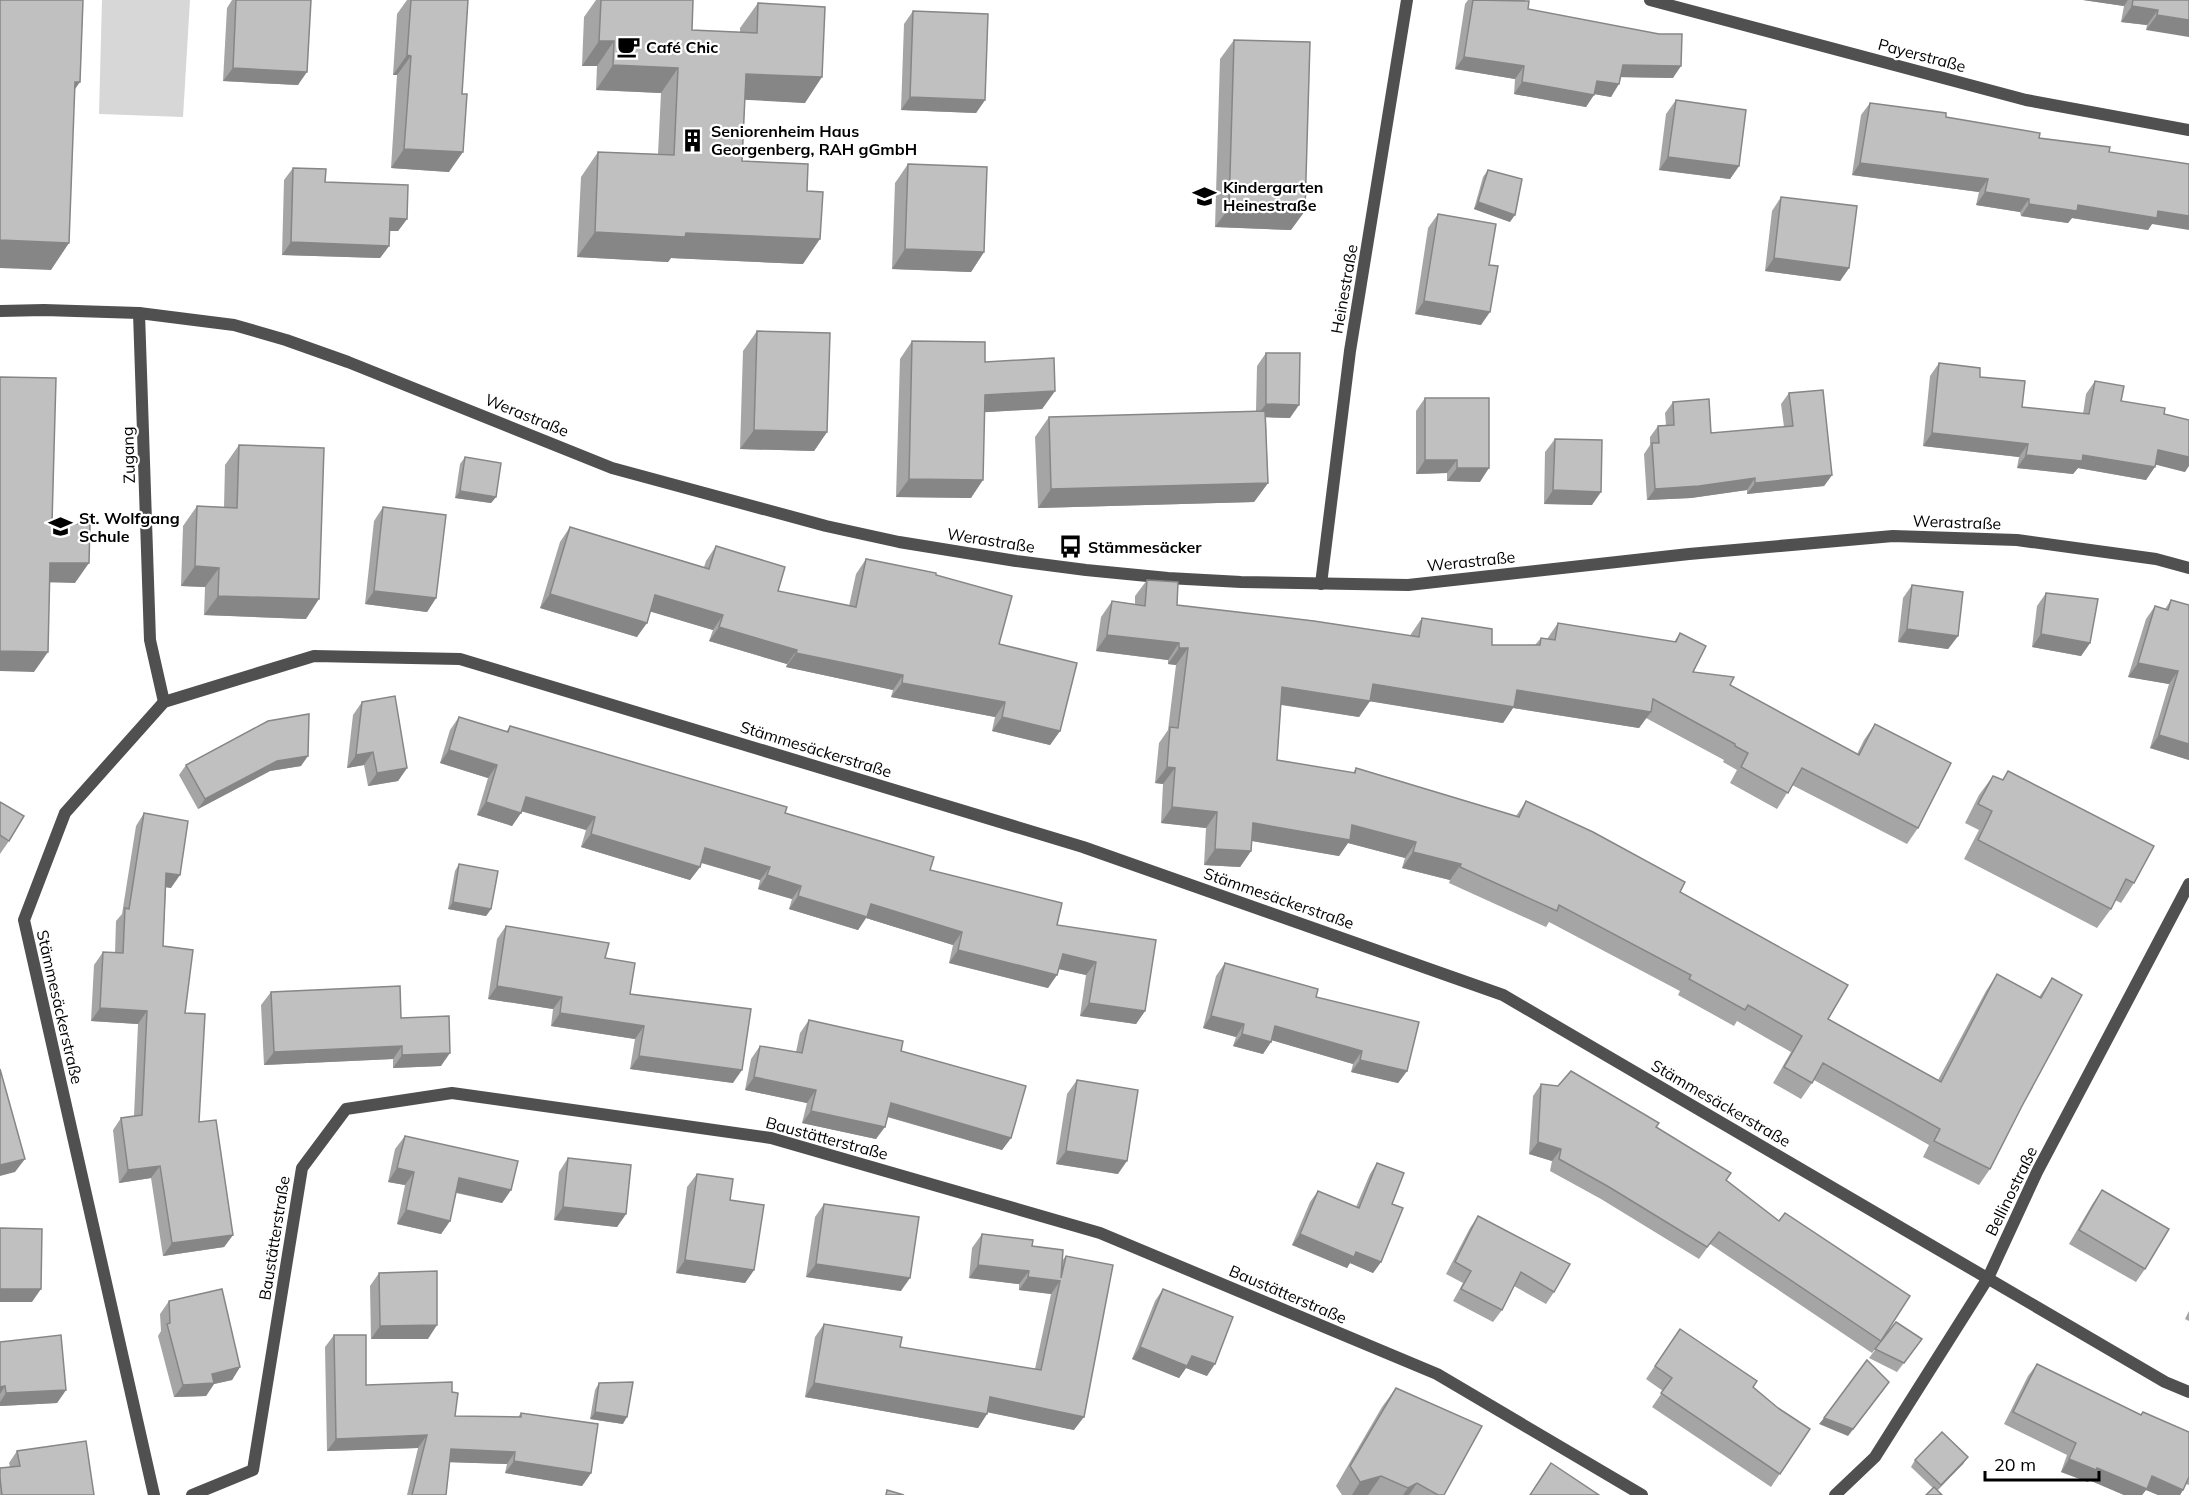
<svg xmlns="http://www.w3.org/2000/svg" width="2189" height="1495" font-family="Mulish,sans-serif">
  <style>
    .green { fill: #d7d7d7 }
    .lines { fill: none; stroke-linecap: round; stroke-linejoin: round }
    .street { stroke: #505050; stroke-width: 12 }
    .wall { fill: #a5a5a5 }
    .shaded-wall { fill: #868686 }
    .building { fill: #c0c0c0; stroke: #868686; stroke-width: 1.5 }
    .labels { text-anchor: middle; stroke-width: 4.5; stroke-linejoin: round; paint-order: stroke }
    .poi-label { font-size: 16px; font-weight: bold; fill: #000; stroke: #fff; text-anchor: start }
    .street-label { font-size: 16px; fill: #000; stroke: #fff }
  </style>
  <rect width="100%" height="100%" fill="#fff"/>
  <polygon class="green" points="102,0 190,0 183,117 99,114"/>
  <g class="lines">
    <g class="street">
      <polyline points="1650,0 2026,100 2189,130"/>
      <polyline points="0,311 44,310 139,313 234,325 286,340 348,362 612,468 826,526 899,542 1016,561 1086,570 1168,578 1241,582 1408,585 1689,554 1893,536 2017,540 2156,559 2189,568"/>
      <polyline points="139,313 150,640 164,702"/>
      <polyline points="1321,584 1350,351 1407,0"/>
      <polyline points="154,1495 24,920 65,813 164,702 314,656 460,659 1083,847 1503,995 2165,1382 2189,1392"/>
      <polyline points="192,1495 253,1470 302,1168 346,1109 452,1093 771,1138 1100,1233 1437,1374 1642,1495"/>
      <polyline points="1835,1495 1875,1457 1988,1278 2037,1172 2189,884"/>
    </g>
  </g>
  <g class="wall">
    <polygon points="232,0 311,0 298,85 223,81 227,8"/>
    <polygon points="407,0 468,0 462,94 449,172 391,168 397,75 393,75 397,14"/>
    <polygon points="596,0 693,0 692,30 740,32 740,28 758,3 805,103 745,99 742,161 803,264 671,258 668,262 577,257 581,177 598,152 658,154 661,93 596,90 597,66 582,66 584,17"/>
    <polygon points="1468,0 1525,0 1528,9 1673,78 1621,77 1611,97 1594,94 1586,107 1514,94 1515,79 1455,69 1465,4"/>
    <polygon points="2083,0 2189,0 2146,30 2147,25 2121,22 2124,6"/>
    <polygon points="913,11 985,100 976,113 901,110 904,24"/>
    <polygon points="1234,40 1291,230 1215,227 1220,59"/>
    <polygon points="1676,100 1739,166 1730,179 1659,170 1666,114"/>
    <polygon points="1870,103 1946,117 2039,138 2109,152 2152,224 2148,230 2072,218 2068,223 2021,216 2020,212 1976,205 1979,192 1852,175 1861,115"/>
    <polygon points="908,164 984,252 971,272 892,269 895,183"/>
    <polygon points="293,168 407,219 398,231 390,231 389,246 380,258 282,255 284,180"/>
    <polygon points="1488,170 1510,222 1474,209 1483,177"/>
    <polygon points="1781,197 1849,268 1840,281 1765,271 1772,211"/>
    <polygon points="1438,214 1489,265 1481,325 1415,314 1428,228"/>
    <polygon points="757,331 827,432 814,451 740,449 743,351"/>
    <polygon points="912,341 985,362 1055,391 1042,409 985,412 971,498 896,497 900,359"/>
    <polygon points="1266,353 1290,418 1266,417 1268,483 1254,502 1038,508 1035,437 1049,417 1256,411 1257,366"/>
    <polygon points="1939,363 1980,377 2022,407 2083,414 2086,394 2095,381 2121,401 2164,414 2185,472 2156,464 2146,480 2078,468 2073,474 2017,468 2019,457 1923,446 1930,376"/>
    <polygon points="1789,393 1832,475 1824,486 1747,494 1747,490 1691,498 1647,500 1644,454 1650,445 1650,437 1658,426 1666,425 1665,413 1673,402 1711,433 1784,427 1781,404"/>
    <polygon points="1425,398 1480,482 1447,481 1447,473 1416,474 1416,411"/>
    <polygon points="1555,439 1592,505 1544,504 1545,452"/>
    <polygon points="239,445 306,619 204,615 205,587 181,586 183,526 197,506 224,507 225,465"/>
    <polygon points="465,457 496,497 491,503 455,498 460,464"/>
    <polygon points="383,507 436,598 427,612 365,604 374,521"/>
    <polygon points="570,527 704,567 706,561 716,546 778,591 849,606 856,574 866,559 936,575 999,644 1060,731 1050,745 992,731 995,717 891,697 893,690 786,667 787,664 709,641 713,630 650,611 637,637 540,608 560,542"/>
    <polygon points="1147,580 1177,605 1410,636 1411,634 1422,618 1492,645 1535,645 1541,638 1547,639 1558,623 1674,642 1680,633 1693,672 1730,685 1857,754 1864,740 1875,724 1918,828 1907,844 1792,785 1777,809 1730,783 1737,770 1723,762 1724,760 1646,718 1639,728 1513,708 1503,723 1370,701 1359,717 1281,705 1277,760 1353,773 1356,768 1516,816 1526,801 1680,892 1828,1019 1938,1080 1986,991 1997,974 2039,997 2052,978 2022,1106 1990,1169 1979,1185 1923,1157 1929,1145 1814,1080 1801,1099 1773,1083 1791,1052 1737,1021 1734,1026 1678,995 1680,991 1549,922 1546,927 1449,883 1450,880 1402,868 1405,858 1348,843 1339,856 1252,841 1251,851 1240,867 1204,865 1206,828 1161,823 1163,784 1155,783 1159,743 1168,730 1176,665 1168,664 1168,660 1096,651 1101,617 1112,601 1135,604 1135,596"/>
    <polygon points="1912,585 1958,636 1948,649 1898,642 1903,598"/>
    <polygon points="2046,593 2090,643 2081,656 2032,647 2037,606"/>
    <polygon points="2171,600 2189,605 2189,760 2150,748 2169,684 2128,677 2146,619 2155,606 2165,609"/>
    <polygon points="362,702 407,768 398,781 368,786 364,765 347,768 353,715"/>
    <polygon points="459,717 506,732 510,726 785,813 930,870 1057,925 1145,1011 1136,1024 1080,1016 1086,975 1059,969 1048,988 949,963 953,945 866,918 858,930 789,909 792,899 758,889 760,880 701,863 700,867 690,880 581,847 586,830 522,811 512,826 477,815 488,778 440,763 450,730"/>
    <polygon points="186,765 301,766 270,771 198,809 179,775"/>
    <polygon points="2008,771 2134,883 2121,903 2115,900 2111,909 2097,928 1964,859 1979,830 1965,823 1979,795 1993,776 2002,780"/>
    <polygon points="0,802 9,841 0,854"/>
    <polygon points="144,813 171,888 166,887 163,946 185,1013 199,1122 233,1235 224,1247 163,1256 151,1178 119,1183 113,1130 121,1118 134,1116 138,1024 91,1021 94,965 103,952 115,953 116,921 122,914 136,826"/>
    <polygon points="459,864 491,909 486,916 448,909 455,871"/>
    <polygon points="506,926 605,958 630,994 733,1083 630,1069 635,1039 551,1026 553,1009 488,999 497,939"/>
    <polygon points="1225,963 1407,1071 1398,1083 1351,1072 1353,1064 1272,1040 1263,1054 1233,1046 1236,1037 1203,1028 1216,976"/>
    <polygon points="271,992 401,1018 441,1066 393,1068 393,1059 264,1065 261,1005"/>
    <polygon points="809,1020 901,1051 1011,1138 1002,1150 887,1117 876,1139 802,1123 807,1103 745,1090 751,1059 760,1046 796,1052 800,1033"/>
    <polygon points="1077,1080 1118,1174 1056,1164 1067,1094"/>
    <polygon points="1541,1084 1656,1127 1726,1180 1881,1341 1872,1353 1710,1244 1699,1259 1601,1199 1550,1171 1552,1161 1529,1154 1533,1096"/>
    <polygon points="405,1136 511,1190 502,1203 456,1193 450,1221 441,1234 397,1224 405,1185 388,1182 395,1149"/>
    <polygon points="568,1158 626,1214 617,1227 554,1220 559,1172"/>
    <polygon points="1377,1163 1392,1204 1381,1262 1373,1273 1350,1263 1347,1268 1292,1245 1310,1202 1318,1191 1356,1207 1370,1174"/>
    <polygon points="697,1174 730,1200 754,1270 745,1283 676,1273 687,1187"/>
    <polygon points="2102,1190 2145,1269 2136,1282 2069,1244 2093,1203"/>
    <polygon points="824,1204 901,1291 806,1277 815,1217"/>
    <polygon points="1478,1216 1554,1292 1546,1304 1514,1286 1502,1310 1493,1322 1453,1301 1463,1283 1446,1274 1470,1228"/>
    <polygon points="982,1234 1032,1246 1062,1261 1066,1256 1074,1430 988,1412 978,1428 805,1397 815,1337 824,1324 900,1347 1035,1369 1051,1294 1019,1290 1019,1284 969,1278 972,1248"/>
    <polygon points="379,1273 428,1339 371,1339 370,1286"/>
    <polygon points="1163,1289 1207,1376 1186,1368 1179,1378 1132,1359 1155,1301"/>
    <polygon points="169,1301 240,1367 232,1380 214,1384 206,1396 174,1397 158,1336 161,1331 160,1314"/>
    <polygon points="2189,1311 2189,1321 2185,1319"/>
    <polygon points="1896,1322 1922,1339 1897,1372 1869,1358"/>
    <polygon points="1680,1329 1778,1408 1810,1429 1771,1487 1652,1407 1663,1391 1646,1379"/>
    <polygon points="334,1335 366,1385 455,1416 518,1417 521,1413 591,1473 582,1486 505,1473 507,1464 450,1462 446,1495 407,1495 418,1448 327,1451 325,1347"/>
    <polygon points="0,1342 66,1390 57,1403 0,1406"/>
    <polygon points="2037,1364 2141,1415 2143,1412 2189,1432 2189,1485 2186,1484 2180,1495 2158,1495 2146,1490 2142,1495 2124,1495 2089,1480 2088,1482 2061,1472 2067,1455 2004,1424 2028,1376"/>
    <polygon points="599,1383 623,1424 590,1419 595,1390"/>
    <polygon points="1396,1388 1444,1495 1342,1495 1336,1486 1382,1407"/>
    <polygon points="17,1451 94,1495 0,1495 0,1468 10,1467 9,1463"/>
    <polygon points="1968,1457 1963,1464 1938,1490 1933,1488 1911,1467 1915,1460"/>
  </g>
  <g class="shaded-wall">
    <polygon points="2083,0 2128,0 2124,6"/>
    <polygon points="2132,6 2158,10 2147,25 2121,22"/>
    <polygon points="2157,15 2189,20 2189,37 2146,30"/>
    <polygon points="599,41 614,41 597,66 582,66"/>
    <polygon points="407,55 411,56 397,75 393,75"/>
    <polygon points="1464,57 1524,66 1515,79 1455,69"/>
    <polygon points="613,65 678,68 661,93 596,90"/>
    <polygon points="1623,65 1681,66 1673,78 1614,77"/>
    <polygon points="233,68 307,72 298,85 223,81"/>
    <polygon points="746,74 822,77 805,103 729,99"/>
    <polygon points="1597,81 1619,84 1611,97 1588,93"/>
    <polygon points="75,82 80,82 61,109"/>
    <polygon points="1522,82 1594,95 1586,107 1514,94"/>
    <polygon points="910,97 985,100 976,113 901,110"/>
    <polygon points="404,149 463,152 449,172 391,168"/>
    <polygon points="1668,157 1739,166 1730,179 1659,170"/>
    <polygon points="1860,163 1988,179 1979,192 1852,175"/>
    <polygon points="1985,192 2029,199 2020,212 1976,205"/>
    <polygon points="1478,202 1515,215 1510,222 1474,209"/>
    <polygon points="2029,204 2078,205 2158,211 2189,216 2189,230 2152,224 2148,230 2072,218 2068,223 2021,216"/>
    <polygon points="1229,208 1305,211 1291,230 1215,227"/>
    <polygon points="390,218 407,219 398,231 381,231"/>
    <polygon points="595,232 686,233 820,239 803,264 671,258 668,262 577,257"/>
    <polygon points="0,240 69,243 51,270 0,268"/>
    <polygon points="291,242 389,246 380,258 282,255"/>
    <polygon points="905,249 984,252 971,272 892,269"/>
    <polygon points="1774,258 1849,268 1840,281 1765,271"/>
    <polygon points="1424,301 1490,312 1481,325 1415,314"/>
    <polygon points="1055,391 1042,409 972,413 985,395"/>
    <polygon points="1266,404 1299,405 1290,418 1256,417"/>
    <polygon points="754,430 827,432 814,451 740,449"/>
    <polygon points="1932,433 2028,444 2019,457 1923,446"/>
    <polygon points="2158,450 2189,457 2189,466 2185,472 2149,463"/>
    <polygon points="2026,455 2083,455 2155,467 2146,480 2078,468 2073,474 2017,468"/>
    <polygon points="1425,460 1457,460 1447,473 1416,474"/>
    <polygon points="1457,468 1489,468 1480,482 1447,481"/>
    <polygon points="1832,475 1824,486 1747,494 1755,483"/>
    <polygon points="1755,478 1747,490 1691,498 1647,500 1655,489"/>
    <polygon points="909,479 983,480 971,498 896,497"/>
    <polygon points="1268,483 1254,502 1038,508 1051,489"/>
    <polygon points="1553,490 1601,492 1592,505 1544,504"/>
    <polygon points="460,491 496,497 491,503 455,498"/>
    <polygon points="50,563 89,563 75,583 36,582"/>
    <polygon points="195,566 219,568 205,587 181,586"/>
    <polygon points="374,591 436,598 427,612 365,604"/>
    <polygon points="550,594 647,623 637,637 540,608"/>
    <polygon points="655,595 723,615 713,630 645,610"/>
    <polygon points="218,596 319,599 306,619 204,615"/>
    <polygon points="719,627 797,650 787,664 709,641"/>
    <polygon points="1907,629 1958,636 1948,649 1898,642"/>
    <polygon points="2041,634 2090,643 2081,656 2032,647"/>
    <polygon points="1107,635 1179,643 1168,660 1096,651"/>
    <polygon points="1179,648 1188,648 1176,665 1168,664"/>
    <polygon points="0,651 48,652 34,672 0,671"/>
    <polygon points="796,653 903,675 893,690 786,667"/>
    <polygon points="2138,663 2178,671 2169,684 2128,677"/>
    <polygon points="902,683 1005,702 995,717 891,697"/>
    <polygon points="1373,684 1517,690 1651,712 1639,728 1513,708 1503,723 1362,700"/>
    <polygon points="1282,687 1370,701 1359,717 1271,703"/>
    <polygon points="1002,717 1060,731 1050,745 992,731"/>
    <polygon points="2159,735 2189,744 2189,760 2150,748"/>
    <polygon points="449,750 497,765 488,778 440,763"/>
    <polygon points="373,752 364,765 347,768 356,755"/>
    <polygon points="308,756 301,766 270,771 198,809 205,799 277,761"/>
    <polygon points="1167,767 1175,768 1163,784 1155,783"/>
    <polygon points="407,768 398,781 368,786 377,773"/>
    <polygon points="526,797 595,817 586,830 517,810"/>
    <polygon points="486,802 521,813 512,826 477,815"/>
    <polygon points="1172,807 1217,812 1206,828 1161,823"/>
    <polygon points="1253,823 1352,825 1416,842 1405,858 1348,843 1339,856 1241,839"/>
    <polygon points="591,834 700,867 690,880 581,847"/>
    <polygon points="705,848 770,867 760,880 696,861"/>
    <polygon points="1215,849 1251,851 1240,867 1204,865"/>
    <polygon points="1413,852 1461,864 1450,880 1402,868"/>
    <polygon points="166,873 180,875 171,888 158,886"/>
    <polygon points="767,875 801,886 792,899 758,889"/>
    <polygon points="798,896 871,904 962,932 953,945 866,918 858,930 789,909"/>
    <polygon points="453,902 491,909 486,916 448,909"/>
    <polygon points="958,950 1057,975 1048,988 949,963"/>
    <polygon points="1063,954 1096,962 1086,975 1054,968"/>
    <polygon points="497,986 562,997 553,1009 488,999"/>
    <polygon points="1089,1003 1145,1011 1136,1024 1080,1016"/>
    <polygon points="100,1008 147,1011 138,1024 91,1021"/>
    <polygon points="560,1013 644,1026 635,1039 551,1026"/>
    <polygon points="1211,1016 1244,1024 1236,1037 1203,1028"/>
    <polygon points="1275,1026 1362,1051 1353,1064 1267,1039"/>
    <polygon points="1242,1034 1271,1042 1263,1054 1233,1046"/>
    <polygon points="402,1046 393,1059 264,1065 274,1052"/>
    <polygon points="450,1053 441,1066 393,1068 402,1055"/>
    <polygon points="639,1056 742,1070 733,1083 630,1069"/>
    <polygon points="1360,1060 1407,1071 1398,1083 1351,1072"/>
    <polygon points="754,1077 816,1090 807,1103 745,1090"/>
    <polygon points="891,1103 1011,1138 1002,1150 882,1115"/>
    <polygon points="811,1111 885,1127 876,1139 802,1123"/>
    <polygon points="1538,1142 1561,1149 1552,1161 1529,1154"/>
    <polygon points="1066,1151 1127,1161 1118,1174 1056,1164"/>
    <polygon points="25,1159 15,1172 0,1176 0,1165"/>
    <polygon points="160,1166 151,1178 119,1183 128,1170"/>
    <polygon points="397,1168 414,1172 405,1185 388,1182"/>
    <polygon points="459,1178 511,1190 502,1203 450,1191"/>
    <polygon points="563,1207 626,1214 617,1227 554,1220"/>
    <polygon points="406,1210 450,1221 441,1234 397,1224"/>
    <polygon points="1300,1234 1356,1252 1381,1262 1373,1273 1350,1263 1347,1268 1292,1245"/>
    <polygon points="233,1235 224,1247 163,1256 172,1243"/>
    <polygon points="685,1260 754,1270 745,1283 676,1273"/>
    <polygon points="816,1264 910,1278 901,1291 806,1277"/>
    <polygon points="978,1265 1029,1271 1019,1284 969,1278"/>
    <polygon points="1028,1277 1060,1281 1051,1294 1019,1290"/>
    <polygon points="0,1289 41,1289 32,1302 0,1302"/>
    <polygon points="437,1325 428,1339 371,1339 380,1326"/>
    <polygon points="1140,1347 1192,1356 1215,1364 1207,1376 1186,1368 1179,1378 1132,1359"/>
    <polygon points="240,1367 232,1380 214,1384 206,1396 174,1397 183,1385 212,1374"/>
    <polygon points="814,1383 987,1414 978,1428 805,1397"/>
    <polygon points="5,1386 0,1394 0,1387"/>
    <polygon points="1885,1388 1848,1436 1819,1424 1824,1418"/>
    <polygon points="66,1390 57,1403 0,1406 0,1402 6,1393"/>
    <polygon points="990,1397 1084,1417 1074,1430 981,1411"/>
    <polygon points="595,1412 627,1417 623,1424 590,1419"/>
    <polygon points="427,1435 418,1448 327,1451 336,1439"/>
    <polygon points="451,1449 515,1452 507,1464 442,1462"/>
    <polygon points="1968,1457 1963,1464 1936,1491 1941,1485"/>
    <polygon points="2069,1459 2097,1468 2152,1476 2183,1490 2180,1495 2158,1495 2146,1490 2142,1495 2124,1495 2089,1480 2088,1482 2061,1472"/>
    <polygon points="514,1461 591,1473 582,1486 505,1473"/>
    <polygon points="1381,1476 1368,1495 1352,1495 1360,1482"/>
    <polygon points="1417,1483 1409,1495 1403,1495 1408,1488"/>
  </g>
  <g class="building">
    <polygon points="0,0 83,0 80,82 75,82 69,243 0,240"/>
    <polygon points="236,0 311,0 307,72 233,68"/>
    <polygon points="411,0 468,0 462,94 467,94 463,152 404,149 411,56 407,55"/>
    <polygon points="601,0 693,0 692,30 757,33 758,3 825,7 822,77 746,74 742,161 808,164 807,191 823,192 820,239 686,233 685,237 595,232 598,152 674,155 678,68 613,65 614,41 599,41"/>
    <polygon points="1473,0 1529,1 1528,9 1659,34 1682,34 1681,66 1623,65 1619,84 1597,81 1594,95 1522,82 1524,66 1464,57"/>
    <polygon points="2133,0 2189,0 2189,20 2157,15 2158,10 2132,6"/>
    <polygon points="913,11 988,14 985,100 910,97"/>
    <polygon points="1234,40 1310,42 1305,211 1229,208"/>
    <polygon points="1676,100 1746,110 1739,166 1668,157"/>
    <polygon points="1870,103 1946,113 1946,117 2040,133 2039,138 2110,147 2109,152 2189,164 2189,216 2158,211 2157,218 2078,205 2077,211 2029,204 2029,199 1985,192 1988,179 1860,163"/>
    <polygon points="908,164 987,167 984,252 905,249"/>
    <polygon points="293,168 326,169 325,182 408,185 407,219 390,218 389,246 291,242"/>
    <polygon points="1488,170 1522,179 1515,215 1478,202"/>
    <polygon points="1781,197 1857,206 1849,268 1774,258"/>
    <polygon points="1438,214 1496,224 1489,265 1498,266 1490,312 1424,301"/>
    <polygon points="757,331 830,333 827,432 754,430"/>
    <polygon points="912,341 985,342 985,362 1054,358 1055,391 985,395 983,480 909,479"/>
    <polygon points="1266,353 1300,353 1299,405 1266,404"/>
    <polygon points="1939,363 1980,368 1980,377 2025,381 2022,407 2089,414 2095,381 2124,386 2121,401 2165,408 2164,414 2189,420 2189,457 2158,450 2155,467 2083,455 2082,461 2026,455 2028,444 1932,433"/>
    <polygon points="0,377 56,378 52,523 90,524 89,563 50,563 48,652 0,651"/>
    <polygon points="1823,390 1832,475 1755,483 1755,478 1699,486 1655,489 1652,443 1659,443 1658,426 1674,425 1673,402 1709,399 1711,433 1793,426 1789,393"/>
    <polygon points="1425,398 1489,398 1489,468 1457,468 1457,460 1425,460"/>
    <polygon points="1265,411 1268,483 1051,489 1049,417"/>
    <polygon points="1555,439 1602,440 1601,492 1553,490"/>
    <polygon points="239,445 324,448 319,599 218,596 219,568 195,566 197,506 237,508"/>
    <polygon points="465,457 501,463 496,497 460,491"/>
    <polygon points="383,507 446,515 436,598 374,591"/>
    <polygon points="570,527 709,569 716,546 785,567 778,591 856,607 866,559 936,573 936,575 1012,596 999,644 1077,663 1060,731 1002,717 1005,702 902,683 903,675 796,653 797,650 719,627 723,615 655,595 647,623 550,594"/>
    <polygon points="1147,580 1178,582 1177,605 1314,621 1419,637 1422,618 1492,629 1492,645 1540,645 1541,638 1555,640 1558,623 1676,642 1680,633 1706,646 1693,672 1734,677 1730,685 1859,755 1875,724 1951,763 1918,828 1802,768 1788,793 1741,767 1748,753 1735,746 1735,744 1653,699 1651,712 1517,690 1514,707 1373,684 1370,701 1282,687 1277,760 1355,773 1356,768 1519,817 1526,801 1593,832 1685,882 1680,892 1848,985 1828,1019 1941,1082 1997,974 2041,998 2052,978 2082,995 2022,1106 1990,1169 1934,1141 1940,1129 1823,1063 1812,1083 1784,1067 1802,1036 1748,1005 1745,1010 1689,979 1691,975 1559,905 1557,911 1460,867 1461,864 1413,852 1416,842 1352,825 1350,840 1253,823 1251,851 1215,849 1217,812 1172,807 1175,768 1167,767 1170,727 1178,728 1188,648 1179,648 1179,643 1107,635 1112,601 1145,606"/>
    <polygon points="1912,585 1963,592 1958,636 1907,629"/>
    <polygon points="2046,593 2098,599 2090,643 2041,634"/>
    <polygon points="2171,600 2189,605 2189,744 2159,735 2178,671 2138,663 2155,606 2168,610"/>
    <polygon points="395,696 407,768 377,773 373,752 356,755 362,702"/>
    <polygon points="309,714 308,756 277,761 205,799 186,765 268,721"/>
    <polygon points="459,717 508,732 510,726 787,807 785,813 934,857 930,870 1062,903 1057,925 1156,940 1145,1011 1089,1003 1096,962 1063,954 1057,975 958,950 962,932 871,904 867,917 798,896 801,886 767,875 770,867 705,848 700,867 591,834 595,817 526,797 521,813 486,802 497,765 449,750"/>
    <polygon points="2008,771 2154,846 2134,883 2126,879 2111,909 1978,840 1992,811 1978,804 1993,776 2003,780"/>
    <polygon points="0,802 24,816 9,841 0,835"/>
    <polygon points="144,813 188,821 180,875 166,873 163,946 193,950 185,1013 205,1014 199,1122 216,1120 233,1235 172,1243 160,1166 128,1170 121,1118 142,1115 147,1011 100,1008 103,952 123,953 125,908 129,909"/>
    <polygon points="459,864 498,871 491,909 453,902"/>
    <polygon points="506,926 609,943 605,958 635,963 630,994 751,1009 742,1070 639,1056 644,1026 560,1013 562,997 497,986"/>
    <polygon points="1225,963 1318,989 1316,997 1419,1022 1407,1071 1360,1060 1362,1051 1275,1026 1271,1042 1242,1034 1244,1024 1211,1016"/>
    <polygon points="400,986 401,1018 449,1016 450,1053 402,1055 402,1046 274,1052 271,992"/>
    <polygon points="809,1020 903,1041 901,1051 1026,1086 1011,1138 891,1103 885,1127 811,1111 816,1090 754,1077 760,1046 802,1053"/>
    <polygon points="0,1069 25,1159 0,1165"/>
    <polygon points="1571,1071 1659,1123 1656,1127 1731,1173 1726,1180 1779,1221 1785,1213 1910,1296 1881,1341 1719,1232 1707,1247 1609,1187 1559,1159 1561,1149 1538,1142 1541,1084 1558,1086"/>
    <polygon points="1077,1080 1138,1090 1127,1161 1066,1151"/>
    <polygon points="405,1136 518,1161 511,1190 459,1178 450,1221 406,1210 414,1172 397,1168"/>
    <polygon points="568,1158 631,1165 626,1214 563,1207"/>
    <polygon points="1377,1163 1404,1173 1392,1204 1403,1208 1381,1262 1356,1252 1354,1257 1300,1234 1318,1191 1359,1208"/>
    <polygon points="697,1174 733,1179 730,1200 764,1205 754,1270 685,1260"/>
    <polygon points="2102,1190 2169,1229 2145,1269 2079,1230"/>
    <polygon points="824,1204 919,1217 910,1278 816,1264"/>
    <polygon points="1478,1216 1570,1264 1554,1292 1521,1272 1502,1310 1461,1289 1471,1271 1455,1262"/>
    <polygon points="0,1228 42,1229 41,1289 0,1289"/>
    <polygon points="982,1234 1033,1240 1032,1246 1063,1250 1061,1278 1066,1256 1113,1265 1084,1417 990,1397 987,1414 814,1383 824,1324 902,1337 900,1347 1041,1370 1060,1281 1028,1277 1029,1271 978,1265"/>
    <polygon points="437,1271 437,1325 380,1326 379,1273"/>
    <polygon points="222,1289 240,1367 212,1374 214,1383 183,1385 167,1324 170,1323 169,1301"/>
    <polygon points="1163,1289 1233,1317 1215,1364 1192,1356 1187,1366 1140,1347"/>
    <polygon points="1896,1322 1922,1339 1904,1363 1875,1349"/>
    <polygon points="1680,1329 1757,1381 1753,1387 1778,1408 1810,1429 1780,1474 1661,1393 1672,1378 1655,1366"/>
    <polygon points="61,1335 66,1390 6,1393 5,1386 0,1387 0,1342"/>
    <polygon points="334,1335 366,1335 366,1385 452,1382 452,1392 458,1393 455,1416 521,1417 521,1413 598,1424 591,1473 514,1461 515,1452 451,1449 446,1495 412,1495 427,1435 336,1439"/>
    <polygon points="1867,1360 1889,1382 1853,1429 1824,1418"/>
    <polygon points="2037,1364 2141,1415 2143,1412 2189,1432 2189,1477 2183,1490 2152,1476 2147,1489 2097,1468 2096,1470 2069,1459 2076,1443 2013,1412"/>
    <polygon points="633,1382 627,1417 595,1412 599,1383"/>
    <polygon points="1396,1388 1482,1426 1444,1495 1438,1495 1417,1483 1408,1488 1381,1476 1360,1482 1350,1466"/>
    <polygon points="1942,1432 1968,1457 1941,1485 1915,1460"/>
    <polygon points="86,1441 94,1495 2,1495 0,1478 0,1468 20,1466 17,1451"/>
    <polygon points="1551,1463 1599,1495 1530,1495"/>
    <polygon points="1934,1487 1942,1495 1926,1495"/>
    <polygon points="887,1490 904,1495 886,1495"/>
  </g>
  <defs>
    <symbol id="cafe-bare" viewBox="-9 -9 18 18"><path d="M-5.5-4.5H6V0H3Q3 3.5 0 3.5H-2.5Q-5.5 3.5-5.5 0ZM3-3.2v2h1.7v-2ZM-6 4.5H4V6H-6Z" fill="#000" stroke="#fff" stroke-width="2.5" paint-order="stroke"/></symbol>
    <symbol id="building-bare" viewBox="-9 -9 18 18"><path d="M-4-6H4V6H1V3H-1V6H-4ZM-2.5-4.3h1.7v1.8h-1.7ZM.8-4.3h1.7v1.8H.8ZM-2.5-1h1.7V.8h-1.7ZM.8-1h1.7V.8H.8Z" fill="#000" stroke="#fff" stroke-width="2.5" paint-order="stroke"/></symbol>
    <symbol id="school-bare" viewBox="-9 -9 18 18"><path d="M0-5L7-2L0 1L-7-2ZM-4 1L0 2.5L4 1V4Q0 6-4 4Z" fill="#000" stroke="#fff" stroke-width="2.5" paint-order="stroke"/></symbol>
    <symbol id="bus-bare" viewBox="-9 -9 18 18"><path d="M-5-6H5V4H4V6H2V4H-2V6H-4V4H-5ZM-3.5-4V0h7V-4ZM-3.5 1.2v1.5H-2V1.2ZM2 1.2v1.5H3.5V1.2Z" fill="#000" stroke="#fff" stroke-width="2.5" paint-order="stroke"/></symbol>
  </defs>
  <g fill-rule="evenodd">
    <use href="#cafe-bare" x="612" y="30" width="33" height="33"/>
    <use href="#building-bare" x="676" y="124" width="33" height="33"/>
    <use href="#school-bare" x="1188" y="180" width="33" height="33"/>
    <use href="#school-bare" x="44" y="510" width="33" height="33"/>
    <use href="#bus-bare" x="1054" y="530" width="33" height="33"/>
  </g>
  <g class="labels">
    <g class="poi-label">
      <text x="646" y="53">Café Chic</text>
      <text x="711" y="137">Seniorenheim Haus<tspan x="711" dy="18">Georgenberg, RAH gGmbH</tspan></text>
      <text x="1223" y="193">Kindergarten<tspan x="1223" dy="18">Heinestraße</tspan></text>
      <text x="79" y="524">St. Wolfgang<tspan x="79" dy="18">Schule</tspan></text>
      <text x="1088" y="553">Stämmesäcker</text>
    </g>
    <g class="street-label">
      <text transform="translate(1922 55) rotate(15)" y="6">Payerstraße</text>
      <text transform="translate(1344 289) rotate(-80)" y="6">Heinestraße</text>
      <text transform="translate(527 415) rotate(22)" y="6">Werastraße</text>
      <text transform="translate(128 455) rotate(-92)" y="6">Zugang</text>
      <text transform="translate(1957 522) rotate(2)" y="6">Werastraße</text>
      <text transform="translate(991 540) rotate(9)" y="6">Werastraße</text>
      <text transform="translate(1471 561) rotate(-6)" y="6">Werastraße</text>
      <text transform="translate(816 749) rotate(17)" y="6">Stämmesäckerstraße</text>
      <text transform="translate(1279 898) rotate(19)" y="6">Stämmesäckerstraße</text>
      <text transform="translate(60 1007) rotate(77)" y="6">Stämmesäckerstraße</text>
      <text transform="translate(1721 1103) rotate(30)" y="6">Stämmesäckerstraße</text>
      <text transform="translate(827 1138) rotate(15)" y="6">Baustätterstraße</text>
      <text transform="translate(2011 1191) rotate(-64)" y="6">Bellinostraße</text>
      <text transform="translate(274 1238) rotate(-81)" y="6">Baustätterstraße</text>
      <text transform="translate(1288 1294) rotate(23)" y="6">Baustätterstraße</text>
    </g>
  </g>
  <path d="M1985 1471v9h114v-9" fill="none" stroke="#000000" stroke-width="3"/>
  <text x="1994" y="1471" font-size="18" fill="#000000" stroke="#ffffff" stroke-width="4.5" paint-order="stroke">20 m</text>
</svg>
